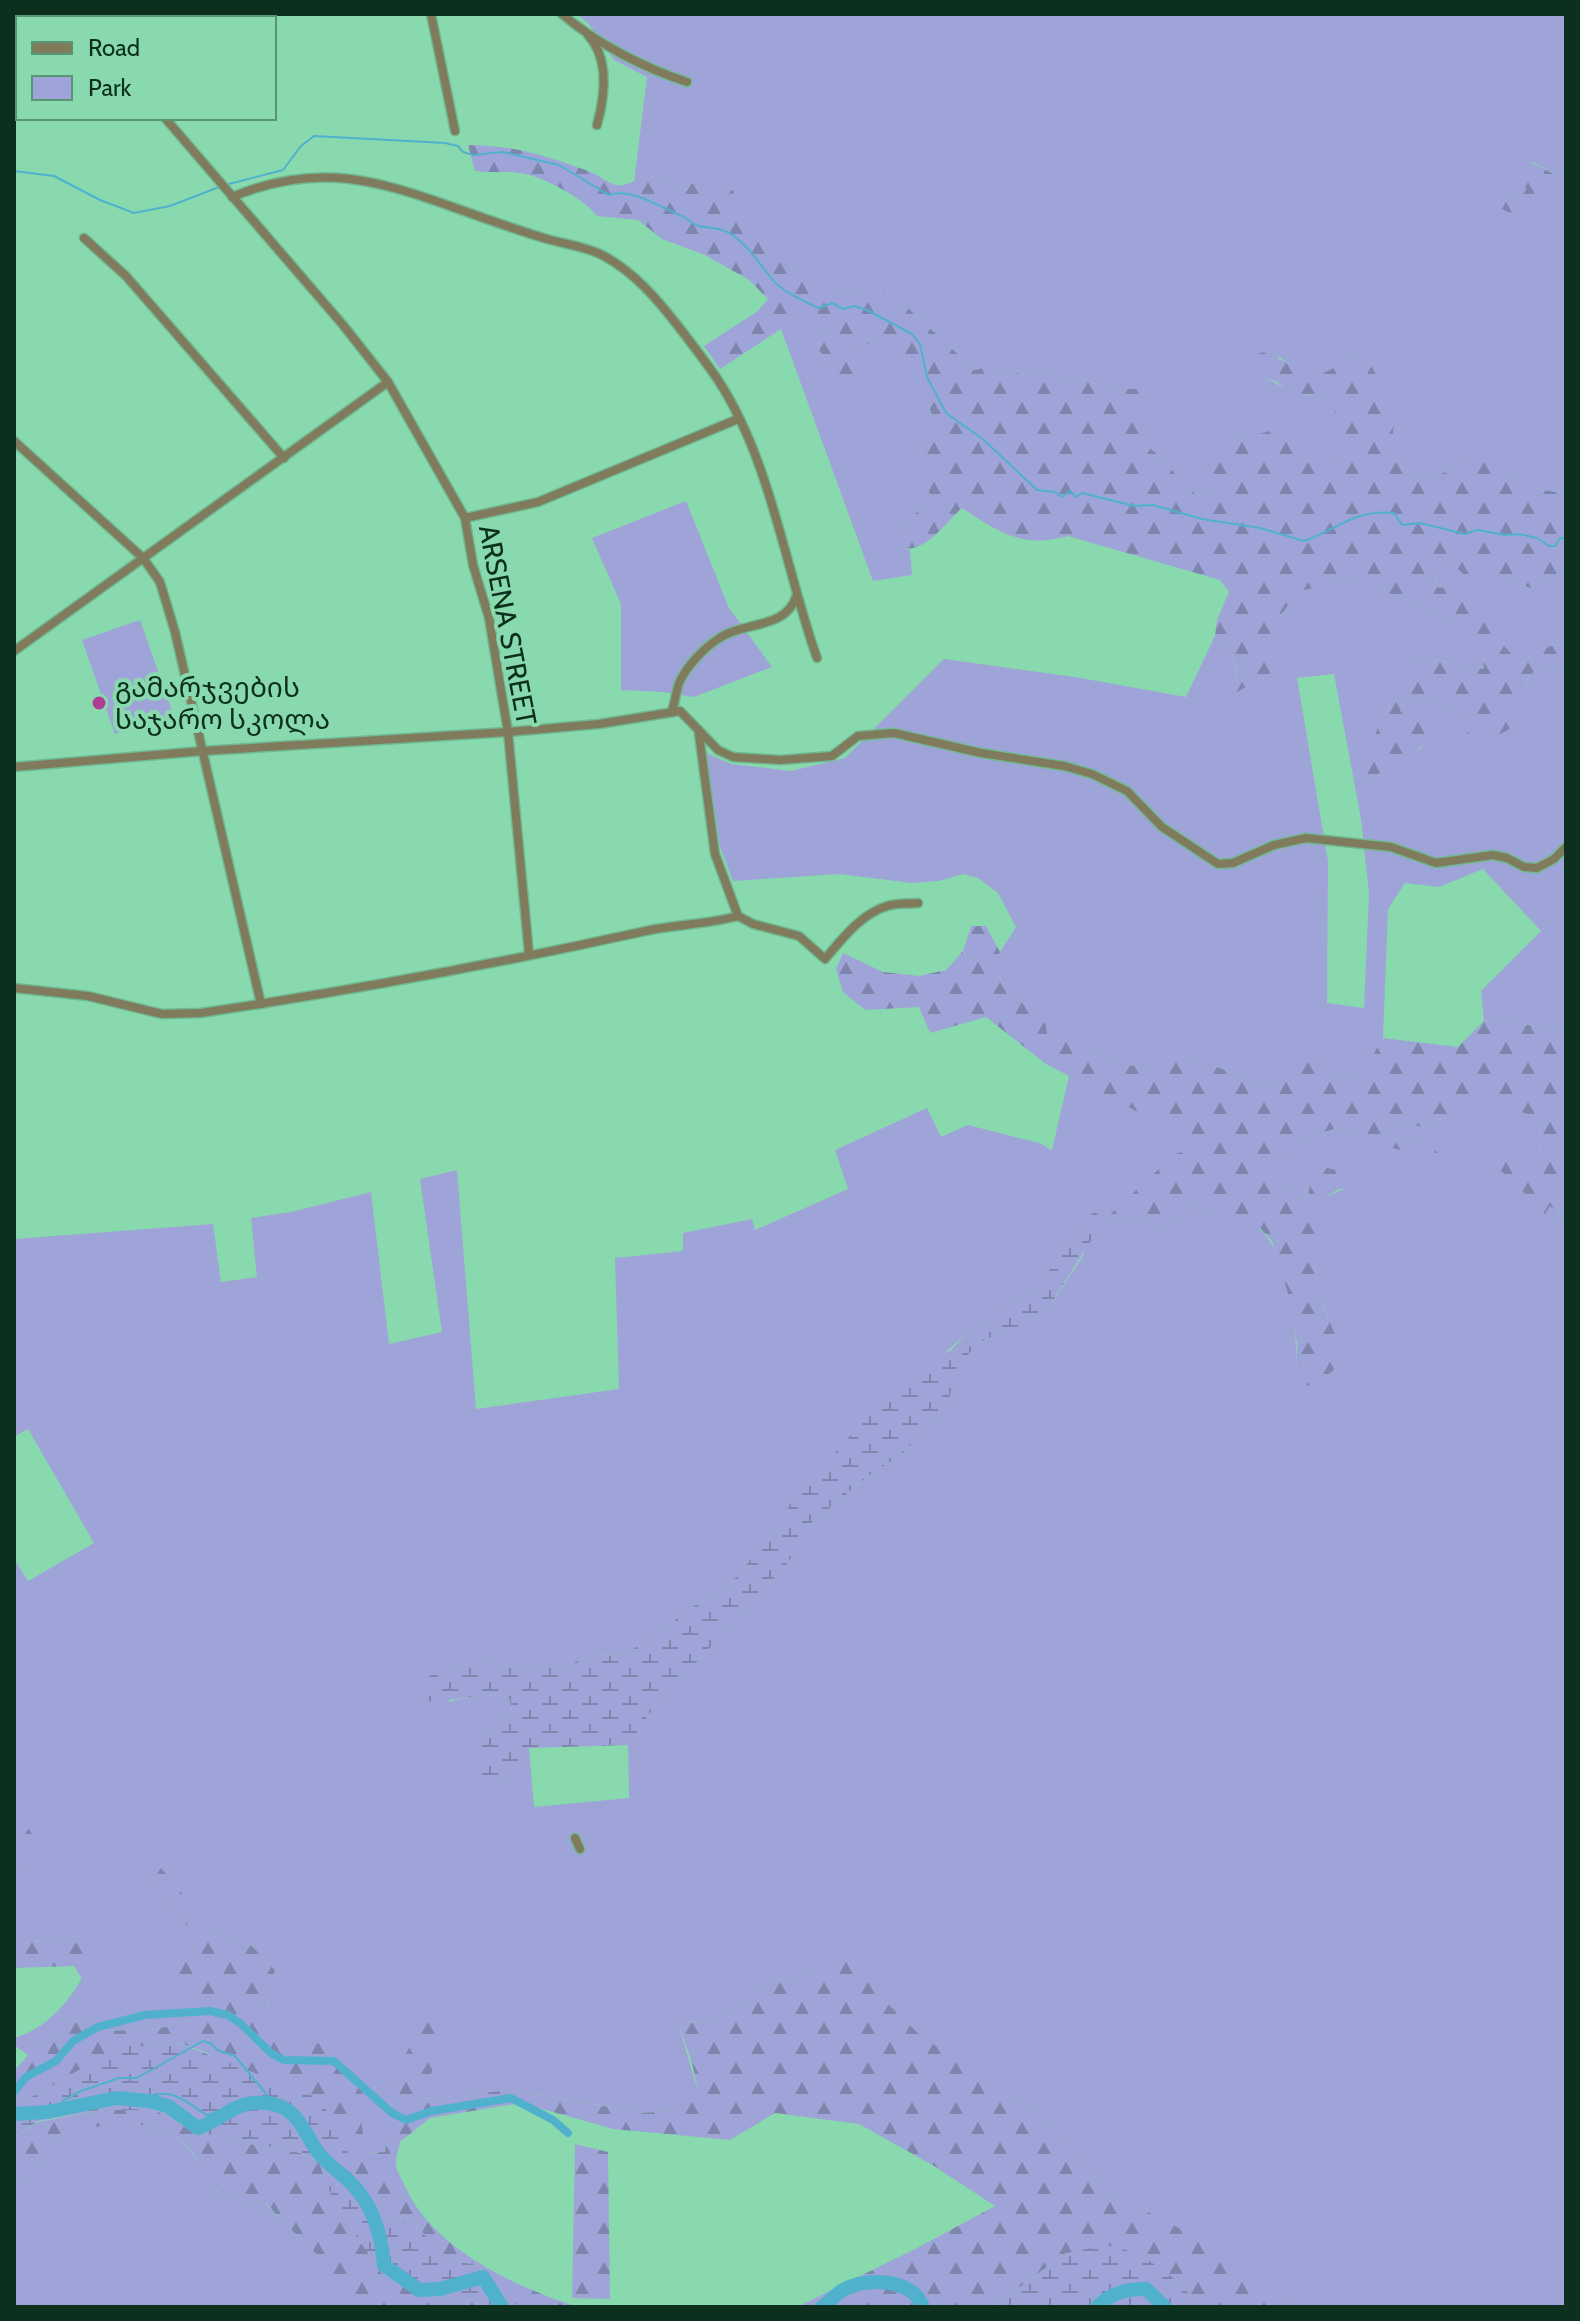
<svg xmlns="http://www.w3.org/2000/svg" width="1580" height="2321" font-family="Cabin,'Noto Sans Georgian',sans-serif">
  <style>
    .green { fill: #9ea4d7; fill-rule: evenodd }
    .forest { fill: url(#forest-firs) }
    .wetland { fill: url(#wetland-marsh) }
    .lines { fill: none; stroke-linecap: round; stroke-linejoin: round }
    .stream { stroke: #50b1cd; stroke-width: 2 }
    .canal { stroke: #50b1cd; stroke-width: 8 }
    .river { stroke: #50b1cd; stroke-width: 14 }
    .minor-casing { stroke: #6fb891; stroke-width: 11 }
    .minor { stroke: #807b5d; stroke-width: 8 }
    .poi-dot { fill: #b23c94; stroke: #88daae; stroke-width: 3 }
    .labels { text-anchor: middle; stroke-width: 8; stroke-linejoin: round; paint-order: stroke }
    .street-label { font-size: 28px; fill: #0c2f1e; stroke: #88daae }
    .poi-label { font-size: 28px; fill: #0c2f1e; stroke: #88daae; text-anchor: start }
  </style>
  <defs>
    <pattern id="forest-firs" width="22" height="20" patternUnits="userSpaceOnUse" patternTransform="scale(2)"><rect width="22" height="20" fill="#9ea4d7"/><path d="M5 1l3.5 6h-7zM16 11l3.5 6h-7z" fill="#7f86ae"/></pattern>
    <pattern id="wetland-marsh" width="20" height="14" patternUnits="userSpaceOnUse" patternTransform="scale(2)"><rect width="20" height="14" fill="#9ea4d7"/><path d="M1 5h8M5 5V1M11 12h8M15 12V8" fill="none" stroke="#7f86ae"/></pattern>
  </defs>
  <rect width="100%" height="100%" fill="#88daae"/>
  <g class="green">
    <path d="M577,14H1566V177L1558,176L1533,162L1523,178L1527,190L1522,195L1496,189L1528,210L1544,203L1566,199V494L1518,485L1501,468L1498,449L1464,458L1452,470L1434,476L1411,475C1374,443 1401,443 1392,409C1388,392 1375,374 1367,358L1349,355L1334,369L1317,376L1299,370L1279,357L1259,375C1287,386 1291,399 1324,394C1342,413 1341,437 1336,462L1323,469L1307,461L1299,447L1226,438L1212,462L1215,493L1196,495C1178,481 1168,462 1150,448L1143,389H1121L1096,384L1080,378L1020,374L991,366L975,370L907,307L882,292H862L846,296L829,292L806,272L788,265L727,215L734,191L700,174L687,190L659,178L645,175L634,182L647,77L614,60L588,23Z"/>
    <path d="M791,319L821,321L825,337L818,348L833,373L861,377L857,354L862,345L882,342L898,347C908,364 935,407 933,427C932,439 921,450 913,459C919,475 929,487 933,503L896,525L899,548L910,550L912,575L873,581L781,329Z"/>
    <polygon points="686,501 729,608 772,667 694,697 662,692 621,690 621,604 592,538"/>
    <path d="M1453,565L1531,588L1566,571V645C1548,642 1534,654 1520,664L1468,607L1436,588L1437,570Z"/>
    <path d="M1336,578L1356,579L1400,598L1425,605L1457,626L1476,647L1483,656L1484,669L1412,656L1355,777L1373,779L1384,767L1421,748L1435,728L1400,711L1409,695L1456,708L1469,722L1525,691L1529,675L1542,668L1566,663V1028L1484,1021L1481,991L1541,931L1483,869L1439,887L1405,883L1388,909L1383,1038L1375,1051L1368,1072L1352,1080L1331,1073L1316,1055L1281,1090L1195,1059L1171,1057L1151,1068L1128,1065L1046,1034L1044,1018L1007,992L995,967L1000,952L1016,927L998,893L978,878L963,874L939,881L912,883L839,874L733,881L720,847L706,753L731,764L791,771L845,758L944,659L1075,677L1186,697L1215,636C1239,651 1234,667 1238,691L1271,673C1275,646 1275,601 1306,589C1317,585 1326,585 1336,578ZM1334,674L1361,819L1369,894L1364,1008L1327,1003L1328,861L1297,678Z"/>
    <polygon points="140,620 173,714 115,734 82,640"/>
    <path d="M1069,1076L1205,1146L1105,1220L1139,1218L1157,1226L1182,1222L1188,1204L1199,1202L1212,1218C1222,1218 1234,1217 1243,1219C1289,1234 1298,1329 1296,1370L1328,1316L1319,1296L1312,1249L1323,1214L1324,1198L1350,1186L1311,1179L1308,1196L1299,1200L1282,1183L1279,1162L1292,1142L1337,1128L1351,1130L1363,1139L1436,1153L1430,1140L1404,1142L1382,1129L1385,1118L1421,1127L1486,1099L1542,1119L1538,1168L1497,1166L1524,1193L1542,1217L1550,1205L1564,1218L1566,2307H1296L1215,2247L1109,2192L1055,2130L1019,2100L921,2037L889,2005L847,1945L819,1972L777,1979L736,2008L705,2022L678,2023L698,2091L676,2110L643,2113L512,2090L423,2099L441,2039L406,2058L393,2081L385,2152L364,2153L361,2116L326,2046C300,2040 287,2037 268,2016L269,1994L275,1970L252,1946L232,1941L207,1923L161,1869L150,1881L196,1936L192,1953L172,1969C192,1987 191,1993 192,2019L162,2028L110,2031L82,2016L28,2055L14,2045V2038C56,2025 74,1993 94,1957L79,1936L45,1939L14,1946V1873L18,1871L26,1852L24,1823L14,1821V1559L28,1581L94,1543L28,1429L14,1437V1239L213,1224L221,1282L257,1277L251,1218L291,1212L371,1192L389,1344L442,1332L420,1179L457,1170L476,1409L619,1389L615,1258L683,1251V1233L752,1219L755,1230L848,1189L835,1150L927,1108L941,1137L968,1125L1039,1143L1052,1150ZM1094,1211L1083,1256L1047,1310L1022,1325L981,1341L957,1366L948,1404L903,1453L870,1475L810,1524L788,1563L697,1662L672,1681L628,1745L629,1798L534,1807L529,1748L515,1769L490,1788L485,1738L512,1711L509,1697C487,1694 470,1696 449,1702L450,1667L478,1663L561,1668L592,1655L622,1656L666,1629L681,1614L729,1585L778,1528L799,1486L967,1333L1035,1289Z"/>
    <path d="M121,2123C150,2123 181,2133 197,2159C203,2168 209,2183 217,2191C228,2200 251,2201 265,2203C294,2237 338,2264 352,2307H14V2187L47,2156L52,2138L84,2128Z"/>
  </g>
  <g class="forest">
    <path d="M468,145C513,145 546,156 588,171C597,174 608,183 616,185C626,187 637,180 645,175L659,178L687,190L700,173L734,191L728,215L767,223L762,241L788,265L806,272L830,292L846,296L862,292H882L907,307L975,370L991,366L1020,374L1080,378L1096,384L1121,389H1143L1150,448C1168,462 1178,481 1196,495L1214,493L1212,462L1214,441L1226,438L1241,440L1269,431L1283,435L1299,447L1307,461L1323,468L1336,462C1341,437 1342,413 1324,395L1292,394L1277,382L1259,375L1245,360L1263,352L1317,376L1334,368L1349,355L1367,358C1375,374 1388,391 1392,409C1401,443 1374,443 1411,475L1434,476L1452,470L1464,458L1480,449H1498C1505,492 1530,486 1566,494V571L1531,588L1493,577L1477,586L1453,565L1437,570L1436,587L1452,589L1468,606L1475,604L1500,641L1520,664C1534,654 1548,642 1566,645V663L1542,668L1529,675C1517,716 1522,743 1467,734L1469,722L1456,708L1409,695L1400,711L1436,728C1424,755 1392,759 1373,779L1355,777L1412,656L1484,669L1483,656L1457,626L1425,605L1400,598L1356,579L1336,578L1324,586L1304,590L1292,600L1281,615L1271,673L1237,692C1236,667 1238,650 1215,636L1217,620L1229,592L1220,580L1068,536C1023,549 998,532 962,508C944,524 926,554 899,548L896,525L933,503C929,487 919,475 913,459C921,450 932,439 933,427C935,407 908,364 898,347L882,342L862,345L857,354L862,377L850,385L833,373L818,348L825,336L821,322L792,319L781,329L720,369L704,346L758,311L768,299L749,280L705,255L662,239L638,220L597,216C583,198 543,176 520,173C506,171 490,173 475,171Z"/>
    <path d="M1520,162C1541,161 1548,176 1566,177V199C1548,202 1526,215 1508,212C1502,210 1496,204 1491,201L1496,189L1522,195L1526,190L1523,178L1516,171Z"/>
    <polygon points="971,926 986,926 1000,952 995,967 1007,992 1045,1018 1047,1034 1128,1065 1151,1068 1171,1056 1195,1059 1281,1090 1300,1050 1316,1055 1331,1073 1352,1080 1368,1072 1375,1051 1383,1038 1458,1047 1484,1021 1566,1028 1566,1245 1553,1239 1564,1217 1550,1206 1542,1218 1524,1193 1496,1166 1505,1153 1538,1168 1542,1119 1485,1100 1421,1127 1385,1118 1382,1129 1404,1142 1430,1140 1437,1153 1410,1153 1363,1139 1351,1130 1337,1128 1292,1142 1279,1162 1282,1183 1299,1200 1308,1196 1311,1179 1323,1167 1345,1172 1350,1187 1337,1190 1324,1198 1324,1214 1312,1249 1319,1296 1337,1339 1334,1370 1318,1382 1301,1388 1296,1370 1297,1344 1292,1307 1272,1241 1261,1229 1242,1219 1212,1218 1199,1202 1188,1204 1182,1222 1157,1226 1139,1218 1104,1220 1175,1154 1203,1146 1046,1064 986,1017 930,1033 919,1007 865,1010 843,992 836,969 843,953 883,972 919,976 946,970 963,951"/>
    <polygon points="14,1821 24,1823 36,1839 26,1852 18,1871 14,1873"/>
    <path d="M161,1868L207,1923L232,1941L252,1946L275,1970L269,1994L268,2016C290,2039 296,2036 324,2045C338,2050 351,2061 364,2068L361,2116L365,2153L385,2152L393,2081L420,2025L436,2020L441,2039L424,2099L511,2090L643,2113L676,2110L698,2090L692,2063L678,2023L705,2022L736,2008L777,1979L819,1972L847,1944L889,2005L921,2036L1019,2100L1055,2130L1109,2192L1216,2247L1296,2307H1203L1171,2276L1066,2253L993,2307H797L917,2248L995,2206L934,2166L859,2124L775,2113L730,2140L613,2129L521,2103L430,2118L400,2142C399,2149 395,2159 396,2166C397,2172 402,2179 404,2184C431,2248 515,2287 578,2307H524L507,2301L500,2289L477,2266L447,2258L414,2224L394,2221L375,2208L356,2178L347,2153L311,2095L232,2066L202,2051L171,2040L149,2047L124,2044L37,2095L14,2101V2071L28,2055L82,2016L110,2031L162,2028L192,2019C191,1993 192,1987 171,1969L192,1953L196,1936L150,1881Z"/>
    <polygon points="79,1936 105,1946 94,1957 82,1979 74,1966 14,1968 14,1946 45,1939"/>
    <path d="M102,2110H155L197,2134L215,2135L245,2143L301,2153L319,2162L334,2203L383,2275L426,2296L465,2299L487,2307H352C337,2264 294,2237 266,2203C252,2201 229,2201 218,2191C206,2182 201,2161 191,2150C153,2110 98,2124 52,2138L47,2156L14,2187V2138L38,2122Z"/>
    <polygon points="575,2144 608,2152 610,2299 572,2298"/>
  </g>
  <g class="wetland">
    <path d="M1094,1211L1104,1220L1047,1310L1022,1325L981,1341L957,1366L948,1404L903,1453L870,1475L810,1524L788,1563L697,1662L672,1681L628,1745L529,1748L515,1769L490,1788L473,1772L485,1738L512,1711L509,1697C481,1692 457,1701 430,1702L423,1679L450,1667L478,1663L561,1668L592,1655L622,1656L666,1629L681,1614L729,1585L778,1528L799,1486L838,1450L889,1390L910,1374L951,1350L967,1333L1035,1289Z"/>
    <polygon points="171,2040 311,2095 338,2122 356,2178 375,2208 394,2221 414,2224 447,2258 477,2266 500,2289 507,2301 524,2307 487,2307 465,2299 426,2296 383,2275 334,2203 319,2162 301,2153 245,2143 215,2135 197,2134 155,2110 102,2110 38,2121 14,2138 14,2101 37,2095 124,2043 149,2047"/>
    <polygon points="1107,2245 1138,2253 1171,2276 1203,2307 993,2307 1066,2253"/>
  </g>
  <g class="lines">
    <g class="stream">
      <polyline points="14,171 54,176 100,200 134,213 170,206 219,187"/>
      <path d="M225,185L283,170L301,146L314,136L445,143L458,146L463,152L473,155L503,152L559,165L609,195C630,187 664,209 684,217C689,220 694,225 699,226C713,229 722,227 734,236C750,248 759,263 771,278C782,292 802,300 818,308L832,303L843,309L854,306L867,310L912,334L920,344L927,377L946,413L984,440L1037,490L1055,492L1062,497L1070,491L1076,497L1082,493L1134,506L1153,505L1202,519L1260,528L1304,541C1338,529 1355,509 1394,513L1402,525L1420,523L1465,534L1477,530L1505,535L1519,534L1537,538L1549,546H1555L1560,538L1566,539"/>
      <path d="M142,2100C167,2085 186,2100 206,2115L233,2108"/>
      <polyline points="55,2111 64,2100 81,2091 119,2078 137,2078 203,2041 212,2044 217,2050 235,2056 276,2106"/>
    </g>
    <polyline class="canal" points="14,2092 26,2077 56,2061 73,2041 98,2027 145,2015 210,2011 228,2015 241,2024 272,2054 284,2060 334,2061 392,2113 406,2120 432,2111 511,2098 553,2120 568,2133"/>
    <g class="river">
      <path d="M14,2114L47,2112L117,2098L149,2101L168,2106L198,2128C226,2118 234,2100 266,2103C296,2105 303,2130 317,2151C325,2162 339,2172 349,2181C373,2204 381,2233 384,2265L419,2290L440,2289L483,2277L502,2307"/>
      <path d="M822,2307C829,2302 835,2295 843,2290C865,2277 913,2278 923,2307"/>
      <path d="M1097,2307C1111,2293 1126,2289 1146,2289L1165,2307"/>
    </g>
    <defs>
      <g id="minor">
        <polyline points="76,14 79,18"/>
        <polyline points="431,14 455,131"/>
        <path d="M562,14C596,43 644,68 687,82"/>
        <path d="M588,35C610,59 605,96 597,125"/>
        <polyline points="165,118 343,325 388,382 465,518 473,565 489,618 508,732 529,954"/>
        <path d="M232,197C318,161 378,180 461,210C489,220 517,230 547,239C565,244 588,247 604,256C635,273 657,299 678,326C692,344 706,362 718,380C771,461 785,568 817,658"/>
        <polyline points="84,238 126,276 284,458"/>
        <polyline points="14,441 143,558 160,582 175,632 261,1004"/>
        <polyline points="465,518 538,502 738,419"/>
        <polyline points="14,651 388,382"/>
        <path d="M672,711C675,702 676,690 680,681C687,666 704,648 718,639C743,621 785,630 796,597"/>
        <path d="M699,734L715,854L738,916L753,924L799,936L825,959C842,939 861,914 887,906C896,903 909,904 918,903"/>
        <polyline points="14,767 203,751 508,732 599,724 680,711 718,750 733,757 780,760 832,756 858,736 894,733 981,753 1064,766 1092,774 1127,791 1162,827 1218,864 1233,863 1274,845 1306,838 1391,847 1436,863 1493,855 1507,858 1524,867 1537,868 1554,859 1566,847"/>
        <path d="M14,988L88,996L162,1014L201,1013C348,991 496,964 641,932C673,924 706,925 738,916"/>
        <polyline points="575,1838 580,1849"/>
      </g>
    </defs>
    <use href="#minor" class="minor-casing"/>
    <use href="#minor" class="minor"/>
  </g>
  <circle class="poi-dot" cx="99" cy="703" r="8"/>
  <g class="labels">
    <g class="street-label">
      <text transform="translate(508 625) rotate(79)" y="10">ARSENA STREET</text>
    </g>
    <g class="poi-label">
      <text x="115" y="697">გამარჯვების<tspan x="115" dy="32">საჯარო სკოლა</tspan></text>
    </g>
  </g>
  <rect width="1580" height="2321" fill="none" stroke="#0c2f1e" stroke-width="32"/>
  <rect x="16" y="16" width="260" height="104" fill="#88daae" stroke="#569674" stroke-width="2"/>
  <rect x="32" y="42" width="40" height="12" fill="#807b5d" stroke="#569674" stroke-width="2"/>
  <text x="88" y="56" font-size="24" fill="#0c2f1e">Road</text>
  <rect x="32" y="76" width="40" height="24" fill="#9ea4d7" stroke="#569674" stroke-width="2"/>
  <text x="88" y="96" font-size="24" fill="#0c2f1e">Park</text>
</svg>
